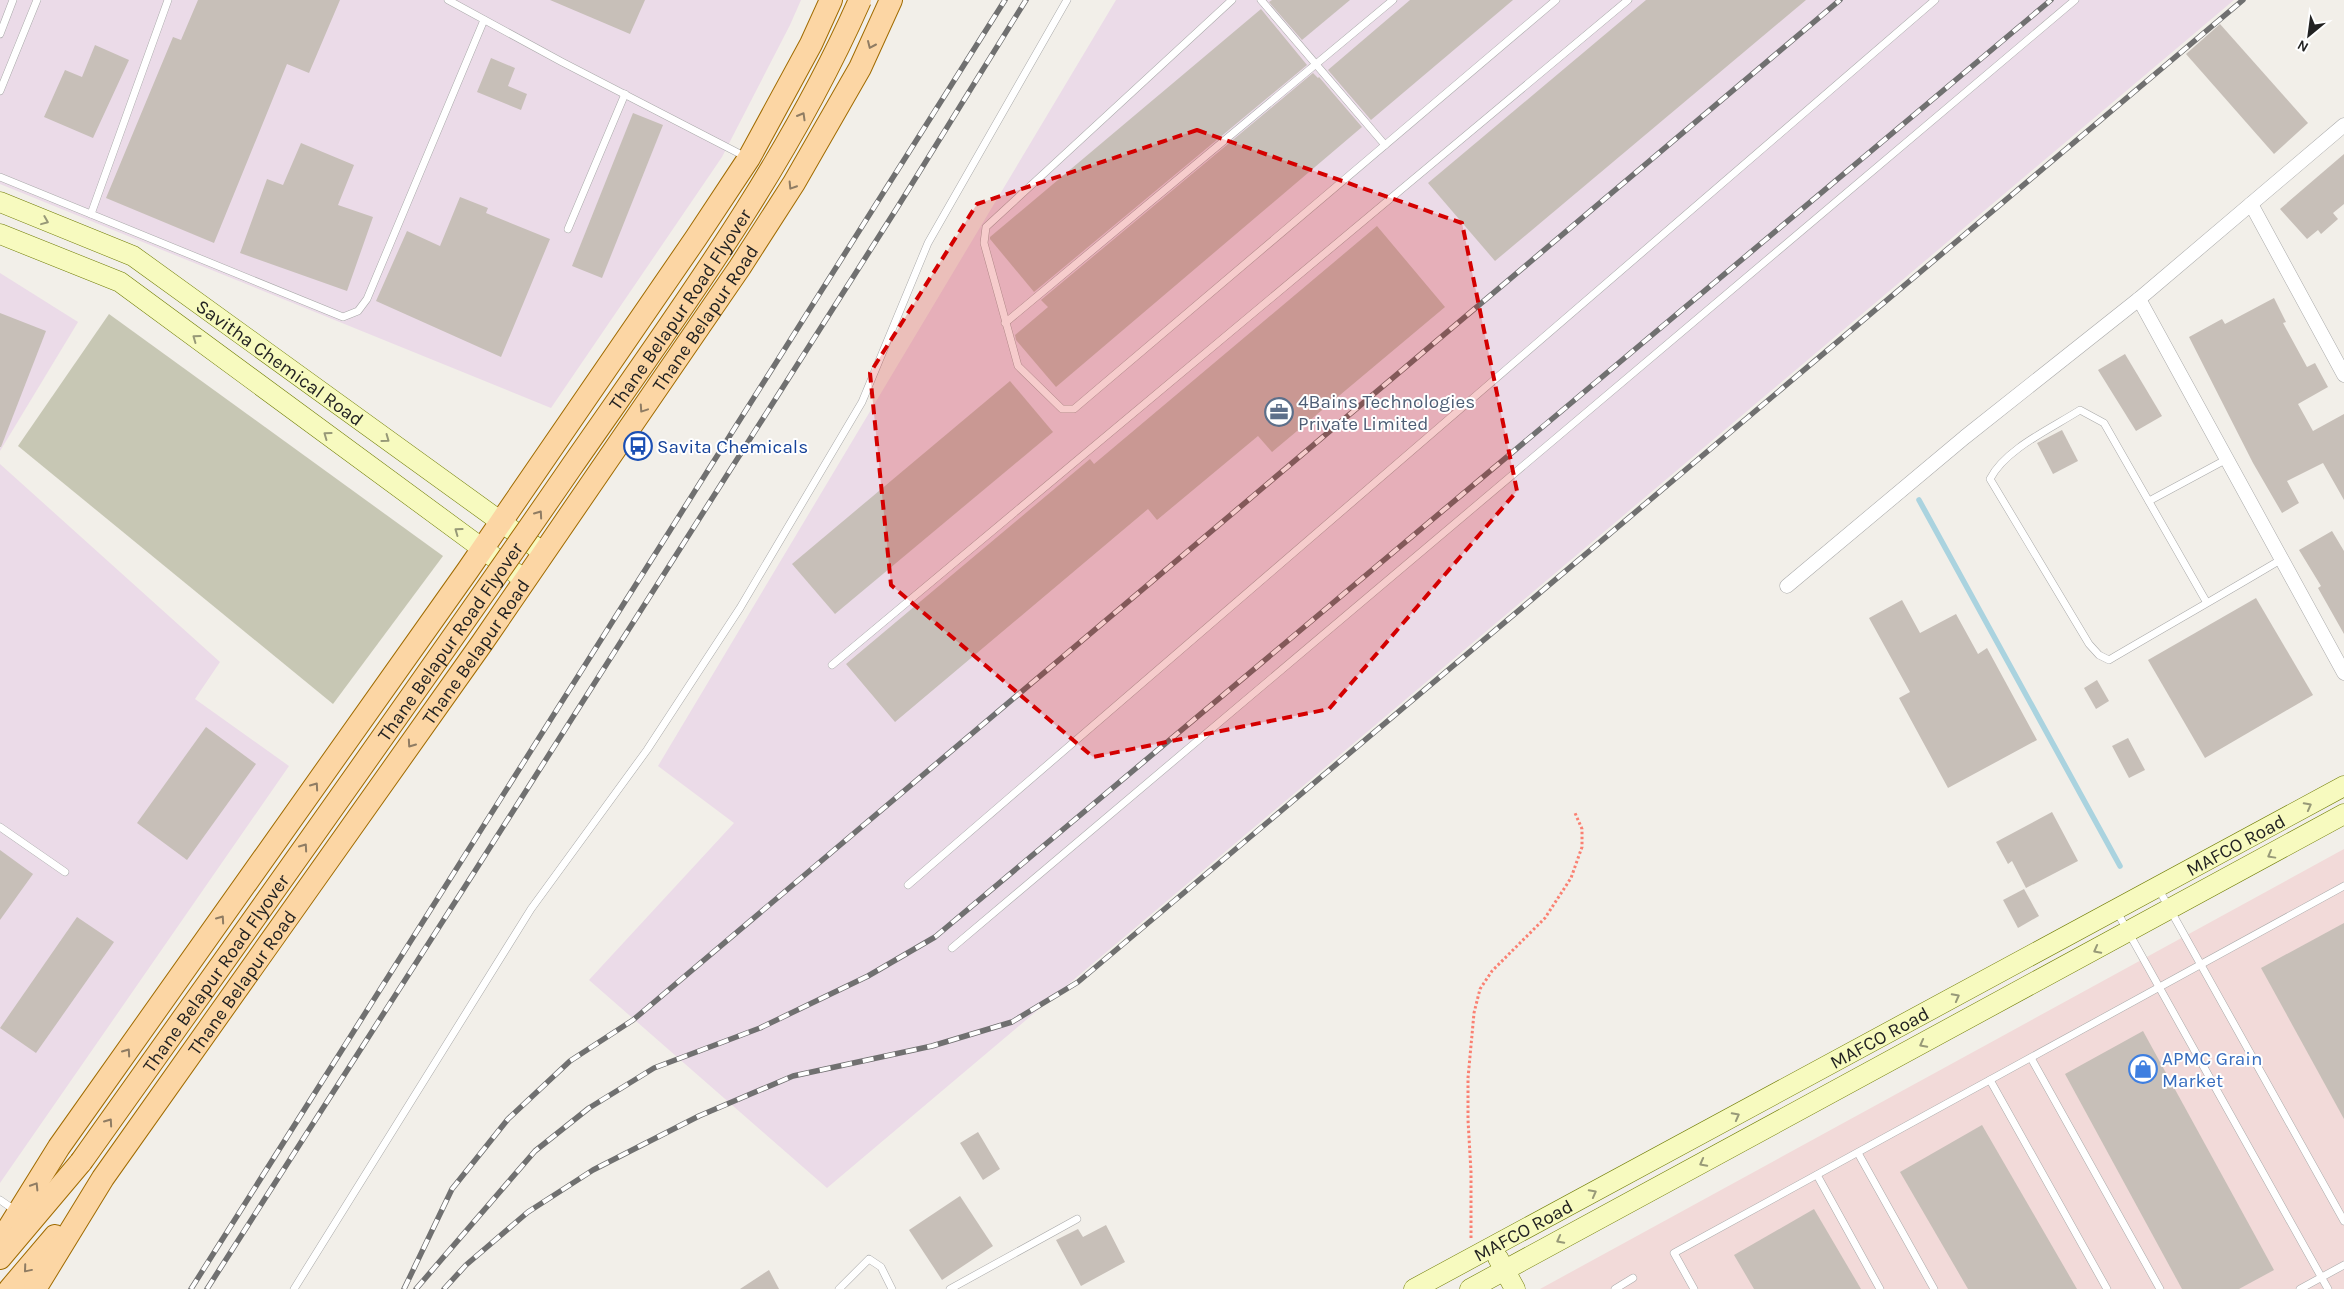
<svg xmlns="http://www.w3.org/2000/svg" width="2344" height="1289" font-family="Karla,sans-serif">
  <style>
    .commercial { fill: #f2dad9 }
    .industrial { fill: #ebdbe8 }
    .construction { fill: #c7c7b4 }
    .lines { fill: none; stroke-linecap: round; stroke-linejoin: round }
    .stream { stroke: #aad3df; stroke-width: 5.5 }
    .building { fill: #c7bfb8 }
    .service-casing { stroke: #a9a9a9; stroke-width: 8 }
    .minor-casing { stroke: #a9a9a9; stroke-width: 15 }
    .secondary-casing { stroke: #707d05; stroke-width: 21 }
    .primary-casing { stroke: #a06b00; stroke-width: 24 }
    .path { stroke: #fa8072; stroke-width: 3; stroke-dasharray: 2.5 2.5; stroke-linecap: butt }
    .service { stroke: #fff; stroke-width: 7 }
    .minor { stroke: #fff; stroke-width: 14 }
    .secondary { stroke: #f7fabf; stroke-width: 20 }
    .primary { stroke: #fcd6a4; stroke-width: 22 }
    .rail-casing { stroke: #707070; stroke-width: 5.5 }
    .rail { stroke: #fff; stroke-width: 4; stroke-dasharray: 11; stroke-linecap: butt }
    .primary-bridge-casing { stroke: #a06b00; stroke-width: 24; stroke-linecap: butt }
    .primary-bridge { stroke: #fcd6a4; stroke-width: 22 }
    .oneway { stroke: #8f7c63 }
    .oneway2 { stroke: #979978 }
    .marked { fill: #d40000; fill-opacity: 0.2; stroke: #d40000; stroke-width: 4; stroke-dasharray: 10 6; stroke-linejoin: round }
    .labels { text-anchor: middle; stroke-width: 4; stroke-linejoin: round; paint-order: stroke }
    .street-label { font-size: 19px; fill: #222; stroke: #fff }
    .service-label { font-size: 19px; fill: #4e5e75; stroke: #fff; text-anchor: start }
    .transit-label { font-size: 19px; fill: #164399; stroke: #fff; text-anchor: start }
    .shop-label { font-size: 19px; fill: #366cbe; stroke: #fff; text-anchor: start }
  </style>
  <rect width="100%" height="100%" fill="#f2efe9"/>
  <polygon class="commercial" points="2344,849 2344,1289 1540,1289"/>
  <g class="industrial">
    <polygon points="0,0 801,0 790,25 722,157 551,408 0,184"/>
    <polygon points="1116,0 2234,0 827,1188 589,980 734,823 658,766"/>
    <polygon points="0,273 78,322 0,451"/>
    <polygon points="0,464 220,662 195,699 289,766 0,1183"/>
  </g>
  <polygon class="construction" points="109,314 443,556 333,704 18,446"/>
  <g class="lines">
    <polyline class="stream" points="1919,500 2120,866"/>
  </g>
  <g class="building">
    <polygon points="198,0 340,0 309,73 287,64 214,243 106,198 173,37 181,40"/>
    <polygon points="550,0 645,0 630,34"/>
    <polygon points="1272,0 1350,0 1302,40 1269,2"/>
    <polygon points="1410,0 1513,0 1371,120 1328,70"/>
    <polygon points="1646,0 1806,0 1495,261 1428,183"/>
    <polygon points="1261,9 1307,65 1034,292 990,239 990,237"/>
    <polygon points="2220,24 2308,123 2274,154 2186,54"/>
    <polygon points="95,45 129,60 93,138 44,117 65,70 82,77"/>
    <polygon points="491,58 515,68 508,86 527,94 521,110 477,92"/>
    <polygon points="1313,73 1318,78 1319,77 1362,127 1056,387 1016,340 1015,335 1048,307 1041,300"/>
    <polygon points="633,113 663,125 602,278 572,266"/>
    <polygon points="301,143 354,165 338,205 373,217 347,291 240,253 267,179 283,185"/>
    <polygon points="2344,154 2344,204 2333,213 2338,219 2321,234 2318,230 2307,239 2280,209"/>
    <polygon points="460,197 488,208 486,213 550,239 501,357 376,301 407,231 440,246"/>
    <polygon points="1377,226 1445,307 1272,452 1258,436 1157,520 1148,509 895,722 846,664 1090,459 1094,464"/>
    <polygon points="2274,298 2286,322 2283,323 2307,367 2315,363 2328,387 2298,404 2313,431 2344,414 2344,500 2323,463 2287,481 2299,503 2282,513 2253,463 2189,337 2222,319 2225,324"/>
    <polygon points="0,313 46,331 1,447 0,447"/>
    <polygon points="2125,354 2162,416 2136,431 2098,370"/>
    <polygon points="1010,381 1053,432 835,614 792,564"/>
    <polygon points="2062,430 2078,461 2053,474 2037,443"/>
    <polygon points="2332,531 2344,551 2344,634 2318,588 2321,586 2299,550"/>
    <polygon points="2256,598 2313,695 2205,758 2148,660"/>
    <polygon points="1902,600 1920,633 1956,614 1978,654 1987,648 2037,740 1948,788 1899,698 1910,692 1869,618"/>
    <polygon points="2097,680 2109,701 2096,709 2084,688"/>
    <polygon points="206,727 256,764 187,860 137,823"/>
    <polygon points="2128,738 2145,770 2129,778 2112,746"/>
    <polygon points="2052,812 2078,861 2026,888 2012,861 2008,864 1996,842"/>
    <polygon points="0,850 33,874 0,920"/>
    <polygon points="2024,889 2039,916 2018,928 2003,900"/>
    <polygon points="77,917 114,942 36,1053 0,1028"/>
    <polygon points="2344,923 2344,1119 2261,968"/>
    <polygon points="2143,1031 2274,1270 2239,1289 2182,1289 2065,1074"/>
    <polygon points="1982,1125 2077,1289 1968,1289 1900,1172"/>
    <polygon points="978,1132 1000,1169 983,1180 960,1143"/>
    <polygon points="960,1196 993,1246 942,1280 909,1230"/>
    <polygon points="1814,1209 1861,1289 1754,1289 1734,1255"/>
    <polygon points="1106,1225 1125,1262 1081,1286 1056,1240 1078,1229 1083,1237"/>
    <polygon points="769,1270 779,1289 740,1289"/>
  </g>
  <g class="lines">
    <defs>
      <g id="service">
        <polyline points="448,0 562,62 746,157"/>
        <polyline points="1232,0 986,227 984,243 1018,366 1062,409 1074,409 1556,0"/>
        <polyline points="1261,0 1385,145"/>
        <polyline points="0,34 13,0"/>
        <polyline points="0,91 37,0"/>
        <polyline points="0,177 343,317 358,311 367,299 484,20"/>
        <polyline points="91,214 168,0"/>
        <polyline points="568,229 625,94"/>
        <polyline points="1005,323 1393,0"/>
        <polyline points="2149,501 2227,459"/>
        <path d="M2207,603L2104,423L2080,410C2052,428 2005,449 1990,479L2089,644L2099,655L2109,660C2167,626 2225,593 2282,559"/>
        <polyline points="832,665 1628,0"/>
        <polyline points="0,827 65,872"/>
        <polyline points="908,885 1935,0"/>
        <polyline points="2158,888 2344,1221"/>
        <polyline points="2116,910 2328,1289"/>
        <polyline points="952,948 2075,0"/>
        <polyline points="2031,1058 2160,1289"/>
        <polyline points="1990,1080 2107,1289"/>
        <polyline points="1858,1153 1934,1289"/>
        <polyline points="1817,1175 1880,1289"/>
        <polyline points="0,1200 16,1211"/>
        <polyline points="294,1289 531,909 647,750 740,608 862,402 928,243 1067,0"/>
        <polyline points="839,1289 869,1259 881,1267 892,1289"/>
        <polyline points="950,1289 1077,1219"/>
        <polyline points="1615,1289 1633,1278"/>
        <polyline points="1694,1289 1674,1253 2344,886"/>
        <polyline points="2300,1289 2344,1265"/>
      </g>
      <g id="minor">
        <polyline points="2251,204 2344,375"/>
        <polyline points="2139,299 2344,673"/>
        <polyline points="1787,586 1965,437 2139,299 2344,125"/>
      </g>
      <g id="secondary">
        <path id="s1" d="M0,202L133,256L544,553"/>
        <polyline points="0,234 120,282 525,580"/>
        <polyline points="1498,1258 1515,1289"/>
        <path id="s2" d="M1414,1289L2344,786"/>
        <polyline points="1470,1289 2344,814"/>
      </g>
      <g id="primary">
        <polyline points="0,1242 59,1147 468,570 696,238 749,158 811,44 831,0"/>
        <polyline points="0,1258 81,1162"/>
        <polyline points="10,1289 55,1236"/>
        <path id="s3" d="M35,1289L103,1178L482,643L740,267L794,183L860,68L891,0"/>
      </g>
    </defs>
    <use href="#service" class="service-casing"/>
    <use href="#minor" class="minor-casing"/>
    <use href="#secondary" class="secondary-casing"/>
    <use href="#primary" class="primary-casing"/>
    <polyline class="path" points="1471,1238 1471,1172 1468,1120 1468,1078 1474,1013 1480,989 1492,971 1545,918 1571,878 1582,847 1582,829 1575,813"/>
    <use href="#service" class="service"/>
    <use href="#minor" class="minor"/>
    <use href="#secondary" class="secondary"/>
    <use href="#primary" class="primary"/>
    <defs>
      <g id="rail">
        <polyline points="191,1289 1005,0"/>
        <polyline points="207,1289 473,874 897,208 1026,0"/>
        <polyline points="404,1289 452,1189 508,1119 570,1061 633,1020 1840,0"/>
        <polyline points="416,1289 535,1151 589,1108 654,1068 760,1028 868,976 935,937 2051,0"/>
        <polyline points="444,1289 466,1265 528,1212 593,1170 699,1116 793,1076 932,1046 1012,1022 1078,982 2243,0"/>
      </g>
    </defs>
    <use href="#rail" class="rail-casing"/>
    <use href="#rail" class="rail"/>
    <defs>
      <g id="primary-bridge">
        <path id="s4" d="M81,1162C245,931 411,700 572,466C676,316 786,168 860,0"/>
      </g>
    </defs>
    <use href="#primary-bridge" class="primary-bridge-casing"/>
    <use href="#primary-bridge" class="primary-bridge"/>
  </g>
  <defs><path id="oneway-chevron" d="M-2-3.5L2.5 0L-2 3.5" fill="none" stroke-width="1.6" stroke-linecap="round" stroke-linejoin="round" transform="scale(1.25)"/></defs>
  <g class="oneway">
    <use href="#oneway-chevron" transform="translate(871 45) rotate(114)"/>
    <use href="#oneway-chevron" transform="translate(802 116) rotate(-60)"/>
    <use href="#oneway-chevron" transform="translate(792 186) rotate(122)"/>
    <use href="#oneway-chevron" transform="translate(643 409) rotate(124)"/>
    <use href="#oneway-chevron" transform="translate(539 514) rotate(-55)"/>
    <use href="#oneway-chevron" transform="translate(411 744) rotate(125)"/>
    <use href="#oneway-chevron" transform="translate(315 786) rotate(-55)"/>
    <use href="#oneway-chevron" transform="translate(304 847) rotate(-55)"/>
    <use href="#oneway-chevron" transform="translate(221 919) rotate(-55)"/>
    <use href="#oneway-chevron" transform="translate(127 1052) rotate(-55)"/>
    <use href="#oneway-chevron" transform="translate(109 1122) rotate(-55)"/>
    <use href="#oneway-chevron" transform="translate(35 1186) rotate(-58)"/>
    <use href="#oneway-chevron" transform="translate(27 1269) rotate(130)"/>
  </g>
  <g class="oneway2">
    <use href="#oneway-chevron" transform="translate(45 221) rotate(22)"/>
    <use href="#oneway-chevron" transform="translate(196 338) rotate(-144)"/>
    <use href="#oneway-chevron" transform="translate(327 435) rotate(-144)"/>
    <use href="#oneway-chevron" transform="translate(386 439) rotate(36)"/>
    <use href="#oneway-chevron" transform="translate(458 531) rotate(-144)"/>
    <use href="#oneway-chevron" transform="translate(2308 806) rotate(-28)"/>
    <use href="#oneway-chevron" transform="translate(2271 855) rotate(151)"/>
    <use href="#oneway-chevron" transform="translate(2097 950) rotate(152)"/>
    <use href="#oneway-chevron" transform="translate(1956 997) rotate(-28)"/>
    <use href="#oneway-chevron" transform="translate(1923 1044) rotate(152)"/>
    <use href="#oneway-chevron" transform="translate(1736 1116) rotate(-28)"/>
    <use href="#oneway-chevron" transform="translate(1703 1163) rotate(152)"/>
    <use href="#oneway-chevron" transform="translate(1593 1193) rotate(-28)"/>
    <use href="#oneway-chevron" transform="translate(1560 1240) rotate(152)"/>
  </g>
  <path class="marked" d="M1197,130L1462,223L1517,491L1329,709L1093,757L891,585L870,373L977,204Z"/>
  <defs>
    <symbol id="office-ring" viewBox="-11 -11 22 22"><circle r="9.5" fill="#fff" stroke="#5c6f8a" stroke-width="1.5"/><path d="M-6-3h4V-5.5h4V-3h4V5H-6ZM-1-4.5V-3h2v-1.5ZM-6 0V1H6V0Z" fill="#5c6f8a"/></symbol>
    <symbol id="bus-ring" viewBox="-11 -11 22 22"><circle r="9.5" fill="#fff" stroke="#1a4fb4" stroke-width="1.5"/><path d="M-5-6H5V4H4V6H2V4H-2V6H-4V4H-5ZM-3.5-4V0h7V-4ZM-3.5 1.2v1.5H-2V1.2ZM2 1.2v1.5H3.5V1.2Z" fill="#1a4fb4"/></symbol>
    <symbol id="shop-ring" viewBox="-11 -11 22 22"><circle r="9.5" fill="#fff" stroke="#3f7fe0" stroke-width="1.5"/><path d="M-5-2.5h2.3a2.7 3.5 0 0 1 5.4 0H5L5.5 6h-11ZM-1.5-2.5h3a1.5 2.3 0 0 0-3 0Z" fill="#3f7fe0"/></symbol>
  </defs>
  <g fill-rule="evenodd">
    <use href="#office-ring" x="1263" y="396" width="32" height="32"/>
    <use href="#bus-ring" x="622" y="430" width="32" height="32"/>
    <use href="#shop-ring" x="2127" y="1053" width="32" height="32"/>
  </g>
  <g class="labels">
    <g class="street-label">
      <text dy="7" stroke="none"><textPath href="#s4" startOffset="1042">Thane Belapur Road Flyover</textPath></text>
      <text dy="7" stroke="none"><textPath href="#s3" startOffset="1180">Thane Belapur Road</textPath></text>
      <text dy="7" stroke="none"><textPath href="#s1" startOffset="325">Savitha Chemical Road</textPath></text>
      <text dy="7" stroke="none"><textPath href="#s4" startOffset="638">Thane Belapur Road Flyover</textPath></text>
      <text dy="7" stroke="none"><textPath href="#s3" startOffset="775">Thane Belapur Road</textPath></text>
      <text dy="7" stroke="none"><textPath href="#s2" startOffset="934">MAFCO Road</textPath></text>
      <text dy="7" stroke="none"><textPath href="#s4" startOffset="232">Thane Belapur Road Flyover</textPath></text>
      <text dy="7" stroke="none"><textPath href="#s3" startOffset="370">Thane Belapur Road</textPath></text>
      <text dy="7" stroke="none"><textPath href="#s2" startOffset="529">MAFCO Road</textPath></text>
      <text dy="7" stroke="none"><textPath href="#s2" startOffset="124">MAFCO Road</textPath></text>
    </g>
    <g class="service-label">
      <text x="1298" y="408">4Bains Technologies<tspan x="1298" dy="22">Private Limited</tspan></text>
    </g>
    <g class="transit-label">
      <text x="657" y="453">Savita Chemicals</text>
    </g>
    <g class="shop-label">
      <text x="2162" y="1065">APMC Grain<tspan x="2162" dy="22">Market</tspan></text>
    </g>
  </g>
  <g transform="translate(2309 35) rotate(209)" stroke="#ffffff" stroke-width="4" paint-order="stroke">
  <path d="M0-4L9 19L0 12L-9 19Z" fill="#222222"/>
  <text y="-8" font-size="14" font-weight="bold" text-anchor="middle" fill="#222222">N</text>
  </g>
</svg>
